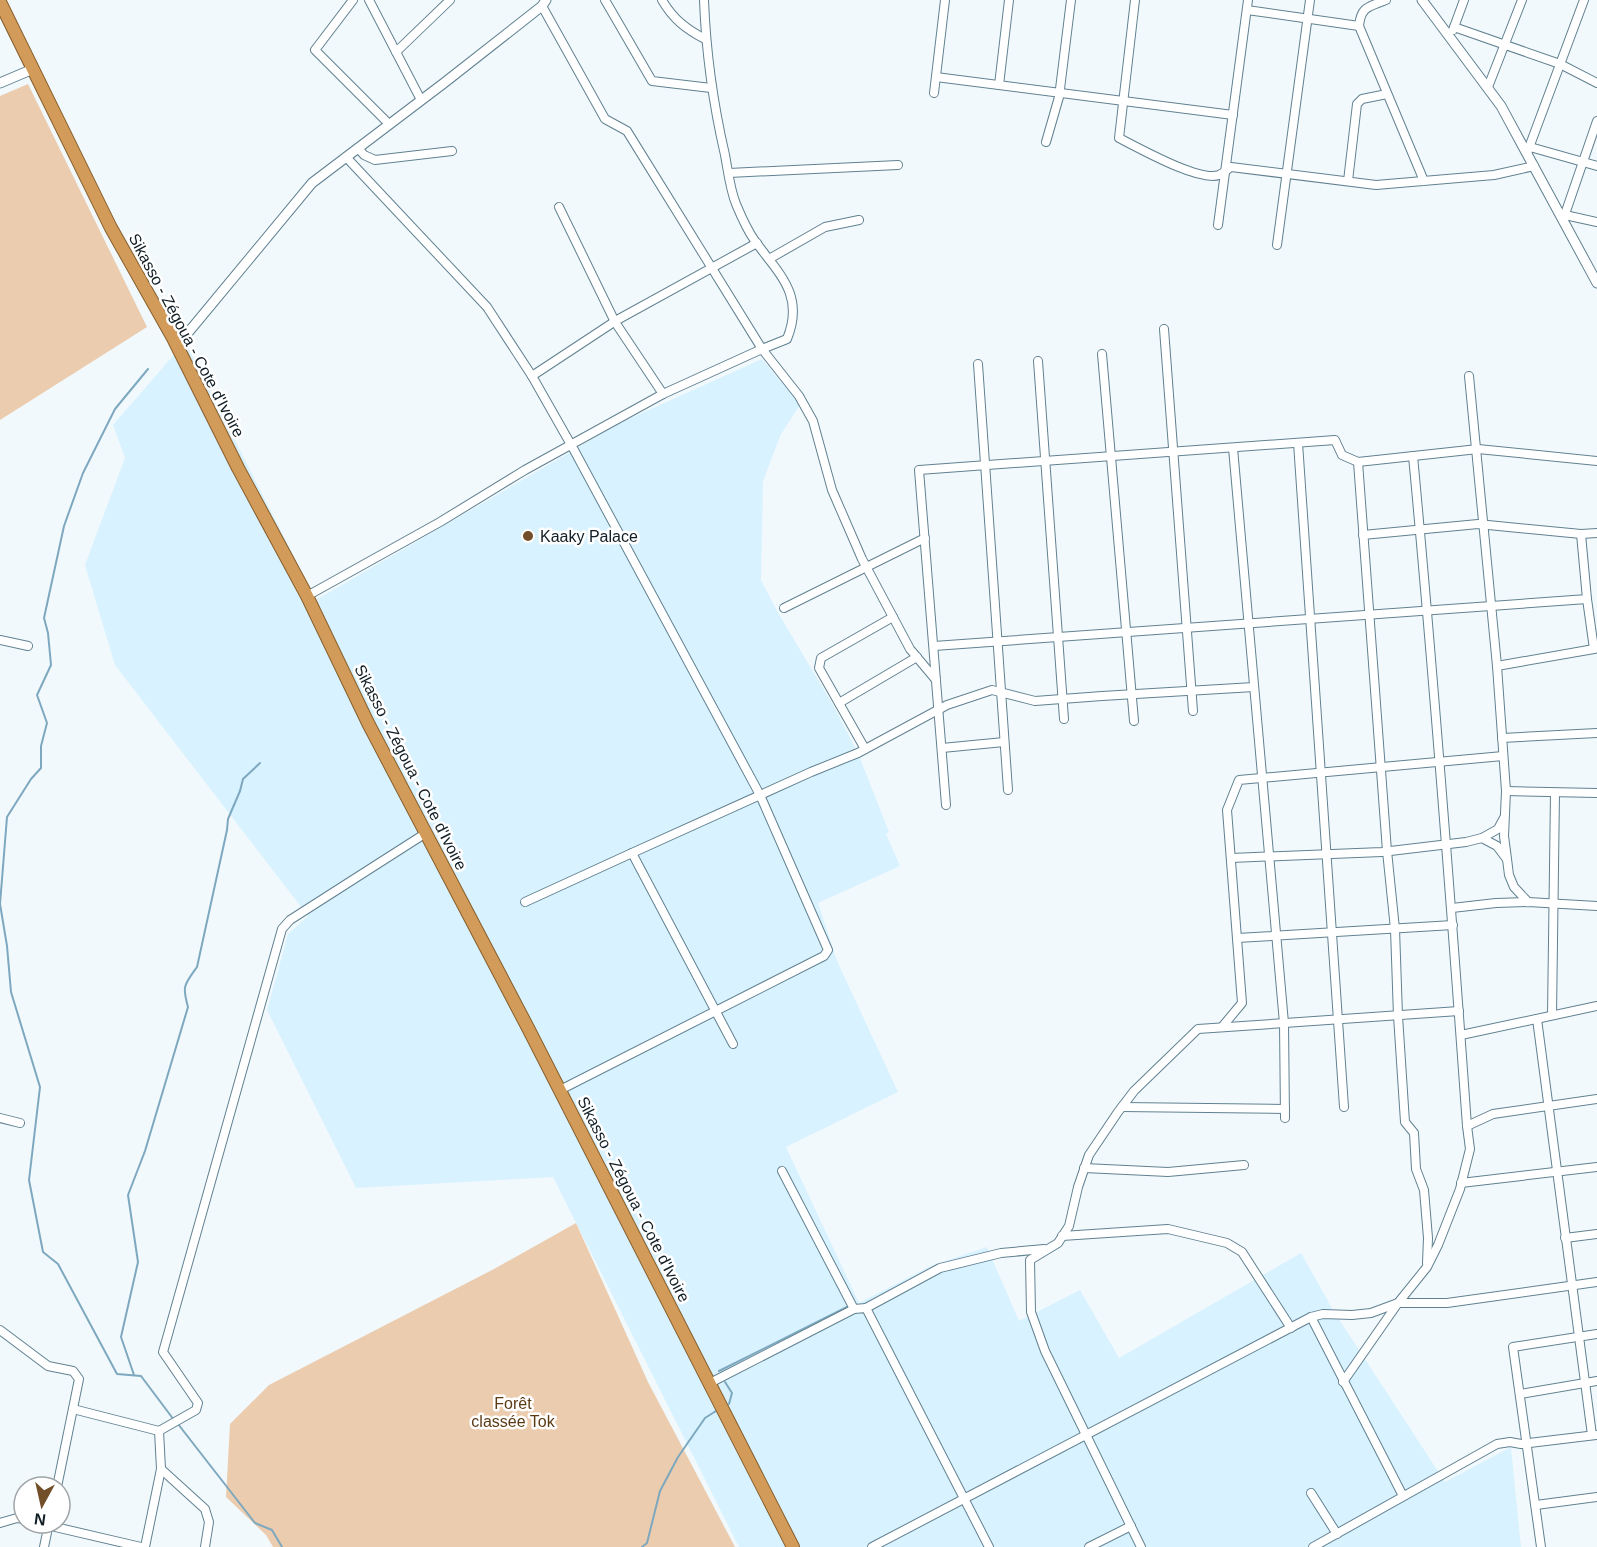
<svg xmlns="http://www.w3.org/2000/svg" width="1597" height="1547" font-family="Arial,sans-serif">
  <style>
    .built { fill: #d8f2ff }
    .green { fill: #ebccae }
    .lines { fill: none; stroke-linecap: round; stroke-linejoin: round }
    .stream { stroke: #7da8bf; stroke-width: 2 }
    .minor-casing { stroke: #618191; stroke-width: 10 }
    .tertiary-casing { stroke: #618191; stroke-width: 11 }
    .trunk-casing { stroke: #875f2c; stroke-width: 14 }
    .minor { stroke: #fff; stroke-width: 8 }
    .tertiary { stroke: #fff; stroke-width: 9 }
    .trunk { stroke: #d29b5a; stroke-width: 12 }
    .poi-dot { fill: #724f28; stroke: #fff; stroke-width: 2 }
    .labels { text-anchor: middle; stroke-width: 5; stroke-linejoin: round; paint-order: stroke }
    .street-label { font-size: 16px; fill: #111e25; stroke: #fff }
    .poi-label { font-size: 16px; fill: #111e25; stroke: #fff; text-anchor: start }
    .park-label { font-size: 16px; fill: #5b3a14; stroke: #fff }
  </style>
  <rect width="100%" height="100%" fill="#f2f9fc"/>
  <polygon class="built" points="185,342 316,600 622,422 762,359 800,405 781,434 763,481 761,580 777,611 833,705 858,753 889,832 886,834 900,866 818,903 837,961 898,1092 786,1147 859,1303 931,1266 987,1247 1019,1321 1080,1290 1119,1358 1301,1253 1333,1310 1445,1482 1511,1447 1521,1547 739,1547 553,1177 356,1188 267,1010 288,934 308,916 115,665 85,565 125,458 113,425"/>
  <g class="green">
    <polygon points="28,84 147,327 0,420 0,96"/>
    <polygon points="576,1223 648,1382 735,1547 273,1547 266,1535 226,1497 230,1424 269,1385 494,1269"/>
  </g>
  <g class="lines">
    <g class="stream">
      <polyline points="148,369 115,409 83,473 64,526 44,618 48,633 51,665 37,695 47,723 41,746 41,768 31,779 7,817 0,904 7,946 11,992 40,1087 29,1180 43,1252 58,1264 117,1374 141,1376 174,1420"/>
      <polyline points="719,1371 847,1307"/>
      <path d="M134,1375L121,1337L138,1262L128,1195L145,1151L188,1007C182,986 184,985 197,967L227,830L228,819L240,791L243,779L260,763"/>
      <polyline points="725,1382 732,1393 729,1404"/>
      <polyline points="178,1424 255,1523 272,1530 282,1547"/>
      <polyline points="642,1547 647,1543 660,1491 678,1457 705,1418 716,1411"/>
    </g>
    <defs>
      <g id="minor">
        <polyline points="353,0 315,50 389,124"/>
        <polyline points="369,0 421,100"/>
        <polyline points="605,0 652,81 711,88"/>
        <path d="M662,0C673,19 686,29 705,39"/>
        <path d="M1135,0L1119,138C1139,148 1199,182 1219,175C1223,173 1228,169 1231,167L1376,185L1494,175L1534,166"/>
        <path d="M1386,0C1369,7 1361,6 1359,26L1424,181"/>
        <path d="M542,6L605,119L627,131L762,349L787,339C805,295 779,274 755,241C747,230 741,216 736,204C730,189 728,171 725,155C713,103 706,53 704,0"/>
        <polyline points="1247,10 1359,26"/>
        <polyline points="1454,27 1560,64 1597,83"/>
        <polyline points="1453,30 1464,0"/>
        <polyline points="396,52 450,0"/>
        <polyline points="936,77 1233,115"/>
        <polyline points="999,85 1009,0"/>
        <polyline points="1488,87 1522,0"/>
        <polyline points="934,93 945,0"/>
        <polyline points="1046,142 1059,97 1071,0"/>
        <polyline points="1530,147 1597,166"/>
        <polyline points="358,148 364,155 375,160 452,151"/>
        <polyline points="1527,153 1584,0"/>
        <polyline points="346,157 487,307 532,376 574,450 760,795 828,950 824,956 560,1090"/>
        <polyline points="729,173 898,165"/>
        <polyline points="1348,181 1357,104 1362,99 1387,94"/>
        <polyline points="559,207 615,322 663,394"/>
        <polyline points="1565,215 1597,222"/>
        <polyline points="1563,220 1597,121"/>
        <polyline points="1218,225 1248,0"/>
        <polyline points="1277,245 1310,0"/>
        <polyline points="769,259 825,227 859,220"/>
        <polyline points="1164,329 1193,711"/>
        <polyline points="1102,354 1134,721"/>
        <polyline points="1038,361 1064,719"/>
        <polyline points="978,364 1008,790"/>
        <polyline points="532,376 617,320 757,243"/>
        <polyline points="1469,376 1497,666 1506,791 1504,836 1507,859 1509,875 1514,887 1528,902"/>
        <polyline points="1298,443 1344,1107"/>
        <polyline points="1233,448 1284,1023 1285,1118"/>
        <polyline points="1358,462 1387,851 1395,929 1398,1016 1405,1122 1414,1133 1416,1169 1424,1190 1428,1238 1427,1263"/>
        <polyline points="1363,535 1478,524 1581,534"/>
        <polyline points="307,596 440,522 525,470 663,394 762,349 799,396 813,421 832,490 862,559 910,649 936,680"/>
        <polyline points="1587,599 1594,649 1597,648"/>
        <polyline points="784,608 925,538"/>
        <polyline points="0,640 28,646"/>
        <polyline points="934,646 1587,599 1581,534 1597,533"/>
        <polyline points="1497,666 1594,649"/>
        <polyline points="839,703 917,657"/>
        <polyline points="1502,738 1597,733"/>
        <polyline points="942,748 1004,742"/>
        <polyline points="865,749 819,668 821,658 893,617"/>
        <polyline points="1506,791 1597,793"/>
        <polyline points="946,805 919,470 1335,440 1342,455 1358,462 1478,449 1597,461"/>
        <polyline points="1482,838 1497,846 1506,858"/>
        <polyline points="1231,858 1382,852 1466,842 1482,838 1498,829 1504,818"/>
        <polyline points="525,902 632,853"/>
        <polyline points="1452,908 1496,903 1528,902 1597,906"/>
        <polyline points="1237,938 1453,925"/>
        <polyline points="1552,1015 1555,793"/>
        <polyline points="1537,1019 1592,1435"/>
        <polyline points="1222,1027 1242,1003 1227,810 1239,780 1503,756"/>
        <polyline points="1461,1035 1597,1006"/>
        <polyline points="733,1044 632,853 811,772 858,753 947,705 992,690 1035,701 1102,696 1254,687"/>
        <polyline points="1122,1107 1285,1109"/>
        <polyline points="0,1118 20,1123"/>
        <polyline points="1467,1126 1493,1114 1597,1099"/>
        <polyline points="1084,1168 1168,1172 1244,1165"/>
        <polyline points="782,1171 854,1309"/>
        <polyline points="1461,1183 1597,1167"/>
        <polyline points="1062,1236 1168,1229 1227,1243 1242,1252 1291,1328"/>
        <polyline points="1565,1238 1597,1234"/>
        <polyline points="866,1308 940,1268 1001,1253 1044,1249"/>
        <polyline points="1311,1317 1403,1496"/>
        <polyline points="0,1330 48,1366 73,1371 79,1379 57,1487"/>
        <path d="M1343,1382L1398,1303L1427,1267L1438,1245L1460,1189L1470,1149L1467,1126C1451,903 1434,679 1413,456"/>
        <polyline points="710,1383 854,1309 866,1308 989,1547"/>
        <polyline points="1520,1394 1597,1381"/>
        <polyline points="73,1409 159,1431"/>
        <polyline points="161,1469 205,1509 209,1522 205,1547"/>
        <polyline points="1311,1493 1337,1534"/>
        <polyline points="1536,1505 1597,1497"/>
        <polyline points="0,1523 17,1518 24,1519"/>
        <polyline points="38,1523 141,1547"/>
        <polyline points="44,1547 49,1523"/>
        <polyline points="145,1547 161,1469 159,1431 196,1410 198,1403 163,1352 282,929 290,920 426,833"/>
        <polyline points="872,1547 1311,1317 1323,1314 1352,1315 1371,1313 1398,1303 1447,1303 1597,1282"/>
        <polyline points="1089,1547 1131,1526"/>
        <polyline points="1141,1547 1045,1351 1031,1312 1030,1260 1058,1243 1069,1226 1078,1187 1089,1155 1118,1112 1134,1091 1198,1029 1459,1011"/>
        <polyline points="1313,1547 1497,1444 1510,1442 1521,1444 1596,1435"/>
        <polyline points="1541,1547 1513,1347 1597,1334"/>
      </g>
      <g id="tertiary">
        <polyline points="1422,0 1501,106 1597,283"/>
        <polyline points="0,83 33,69"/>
        <polyline points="177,346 312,183 444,83 542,6 546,0"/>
      </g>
      <polyline id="trunk" points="0,2 111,228 173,338 238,468 307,596 368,723 528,1028 793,1547"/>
    </defs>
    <use href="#minor" class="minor-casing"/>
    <use href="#tertiary" class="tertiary-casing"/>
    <use href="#trunk" class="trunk-casing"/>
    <use href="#minor" class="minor"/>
    <use href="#tertiary" class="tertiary"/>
    <use href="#trunk" class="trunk"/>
  </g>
  <circle class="poi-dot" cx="528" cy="536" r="6"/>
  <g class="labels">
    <g class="street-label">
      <text transform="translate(187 335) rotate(62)" y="6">Sikasso - Zégoua - Cote d'Ivoire</text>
      <text transform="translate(411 767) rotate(63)" y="6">Sikasso - Zégoua - Cote d'Ivoire</text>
      <text transform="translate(634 1199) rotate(63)" y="6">Sikasso - Zégoua - Cote d'Ivoire</text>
    </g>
    <g class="poi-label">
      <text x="540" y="542">Kaaky Palace</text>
    </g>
    <g class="park-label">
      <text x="513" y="1409">Forêt<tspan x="513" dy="18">classée Tok</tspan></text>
    </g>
  </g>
  <g transform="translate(42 1505) rotate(188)"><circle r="28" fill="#ffffff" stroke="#a0a5a8" stroke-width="1.5"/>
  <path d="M0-4.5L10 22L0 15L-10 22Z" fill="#724f28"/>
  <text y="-9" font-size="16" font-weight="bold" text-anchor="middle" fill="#111e25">N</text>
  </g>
</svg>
